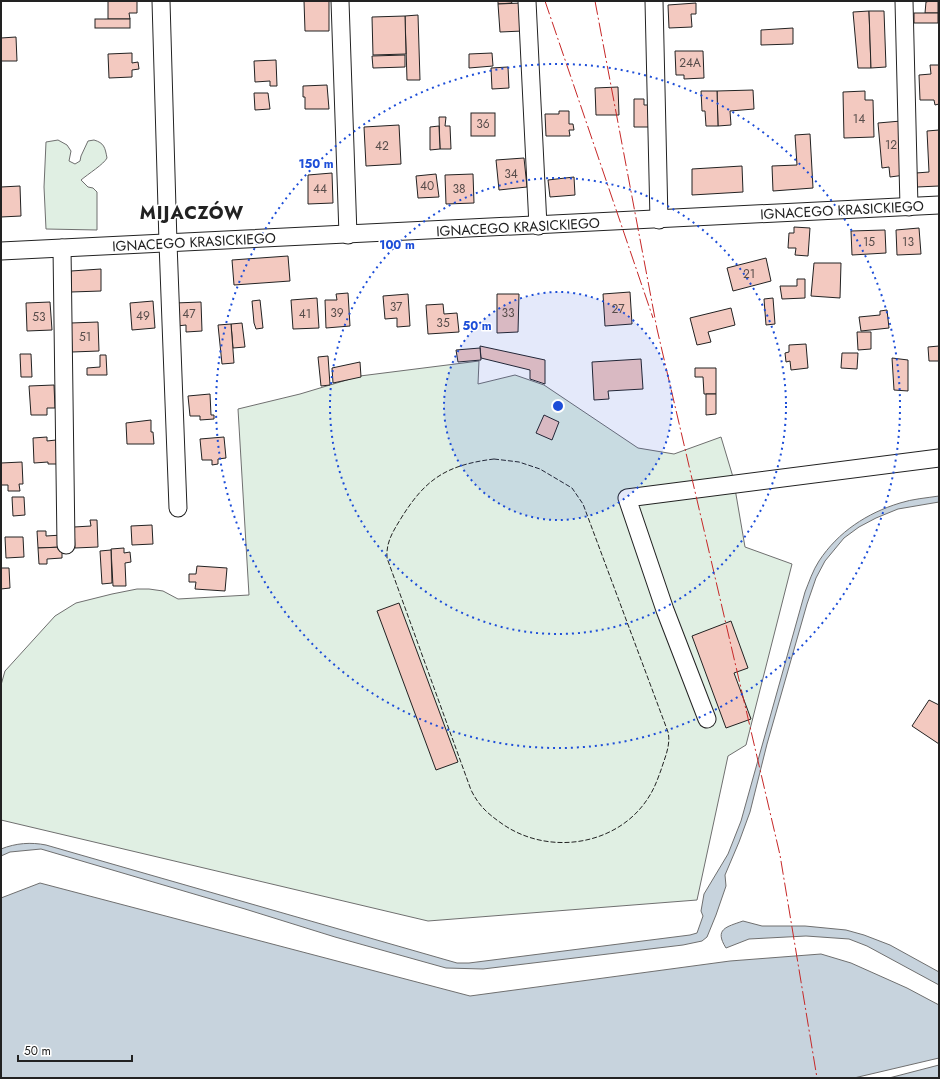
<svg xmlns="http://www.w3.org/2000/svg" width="940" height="1079" font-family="Jost,sans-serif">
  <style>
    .green { fill: #e0efe3; stroke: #6f6f6f }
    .water { fill: #c7d3dd; stroke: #6f6f6f }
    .building { fill: #f3c9c0; stroke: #222 }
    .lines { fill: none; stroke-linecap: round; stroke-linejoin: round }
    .minor-casing { stroke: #222; stroke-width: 19 }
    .minor { stroke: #fff; stroke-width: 17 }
    .fence { stroke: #222; stroke-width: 1; stroke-dasharray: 5 2; stroke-linecap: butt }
    .power { stroke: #c62828; stroke-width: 1; stroke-dasharray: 14 3 2 3; stroke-linecap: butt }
    .ring { fill: none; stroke: #1d4ed8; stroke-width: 2; stroke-dasharray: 2 4 }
    .labels { text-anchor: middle; stroke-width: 3; stroke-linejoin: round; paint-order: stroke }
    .number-label { font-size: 12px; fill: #564c4a }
    .street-label { font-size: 14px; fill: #222; stroke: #fff }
    .district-label { font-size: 18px; font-weight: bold; letter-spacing: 1px; fill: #222; stroke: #fff }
    .centre { fill: #1d4ed8; stroke: #fff; stroke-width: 2 }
    .ring-label { font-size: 12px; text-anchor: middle; font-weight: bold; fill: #1d4ed8; stroke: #fff; stroke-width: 3; stroke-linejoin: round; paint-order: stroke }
  </style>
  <rect width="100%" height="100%" fill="#fff"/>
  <g class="green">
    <path d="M58,140L67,145L71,151L69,161L75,164L80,161L81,156L88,141L94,140C104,143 105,147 107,158C104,164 88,174 81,180L88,187L93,188L97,192V230L46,229L44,187L46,142Z"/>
    <polygon points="479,361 478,384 515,375 544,385 638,448 674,454 721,437 733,477 745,547 792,564 746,745 728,756 697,900 428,921 1,820 1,685 5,671 55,616 76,603 112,594 137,589 149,589 163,591 178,599 249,595 238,409 300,394 360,376"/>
  </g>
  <g class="water">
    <path d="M939,496V502L898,509L876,518L859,527L844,538L825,561L816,578L807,604L767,744L750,812L739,842L725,875L726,886L716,915L707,937L702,941L683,945L483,969L446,968L335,937L245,909L41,849L10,852L1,856V849C16,843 31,842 46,845L457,963H469L690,935L697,933L703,916L701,911L704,894L728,854L741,821L805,592C809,582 813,570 819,561C838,532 867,513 900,503C912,499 926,498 939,496Z"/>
    <polygon points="40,883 470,996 730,961 821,954 851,963 907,988 939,1005 939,1058 854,1078 1,1078 1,898"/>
    <path d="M743,921L762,926H805L846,930L864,935L890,945L939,972V985L867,946L849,939L806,936L749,939L726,948C714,929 726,927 743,921Z"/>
    <polygon points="939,1065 939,1078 889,1078"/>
  </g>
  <g class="building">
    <polygon points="108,1 137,1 137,13 129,13 130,19 108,19"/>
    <polygon points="304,1 329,1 329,31 305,31"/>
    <polygon points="498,1 511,1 512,3 498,4"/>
    <polygon points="930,1 938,1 938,13 925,13 926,2"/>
    <polygon points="522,3 523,31 500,32 498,4"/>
    <polygon points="696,3 696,14 691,14 692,27 669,28 668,5"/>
    <polygon points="869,11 871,68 858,68 853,12"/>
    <polygon points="869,11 884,11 886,67 871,68"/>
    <rect x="914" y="13" width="24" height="10"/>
    <polygon points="418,15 420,80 407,80 405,16"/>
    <polygon points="405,16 406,54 373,55 372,17"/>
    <rect x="95" y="19" width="35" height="9"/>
    <polygon points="793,28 793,44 761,45 761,30"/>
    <polygon points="16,37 17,61 1,61 1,38"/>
    <polygon points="675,51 703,51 704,78 684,79 684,75 676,75"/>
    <polygon points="132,53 132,63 138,62 139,69 132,70 132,77 109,78 108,54"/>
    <polygon points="492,53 493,66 469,68 469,54"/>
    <polygon points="405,55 405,67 373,68 372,56"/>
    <polygon points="276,60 277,86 270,86 270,81 255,82 254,61"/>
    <polygon points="930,65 939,65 939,104 935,105 934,100 920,100 919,75 931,74"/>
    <polygon points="508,67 509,88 492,89 491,68"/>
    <polygon points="327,85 329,109 305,109 305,97 303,97 303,86"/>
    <polygon points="618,87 619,115 596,115 595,88"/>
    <polygon points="753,90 754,109 730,111 731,125 718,126 717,91"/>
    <polygon points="701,91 717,91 718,126 706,126 705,111 702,111"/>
    <polygon points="865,91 865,100 873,100 874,137 844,138 843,92"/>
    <polygon points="254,93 268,93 270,109 255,110"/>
    <polygon points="634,99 644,99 644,105 655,105 655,127 634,127"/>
    <polygon points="559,111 569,111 569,124 573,124 574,130 569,130 570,136 546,136 545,114 559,114"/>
    <rect x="471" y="113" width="24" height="23"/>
    <polygon points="439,117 446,117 445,126 450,126 451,149 440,149"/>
    <polygon points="901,121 905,175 890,177 889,167 882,168 878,123"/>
    <polygon points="399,125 401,164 366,166 364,127"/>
    <polygon points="439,126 440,149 430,150 430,127"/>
    <polygon points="939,130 939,186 917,187 916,173 929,172 927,131"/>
    <polygon points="810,134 813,188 773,191 772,166 797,165 795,135"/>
    <polygon points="524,158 527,187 499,190 496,160"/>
    <polygon points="742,166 743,192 692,195 692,169"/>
    <polygon points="332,173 333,203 308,204 308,175"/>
    <polygon points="436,174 439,197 418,198 416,176"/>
    <polygon points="473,174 474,203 446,204 445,175"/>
    <polygon points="574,177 575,195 550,197 548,180"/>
    <polygon points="20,186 21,216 1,217 1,187"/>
    <polygon points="794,227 810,228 808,256 795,255 796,248 788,248 789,233 794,233"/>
    <polygon points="919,228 921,254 897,255 896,230"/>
    <polygon points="885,230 886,253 852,255 851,231"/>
    <polygon points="288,256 290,281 234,285 232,260"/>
    <polygon points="766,258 771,281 733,291 727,268"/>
    <polygon points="814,263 841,263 840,298 811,296"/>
    <polygon points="101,269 101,291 71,292 71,271"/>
    <polygon points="797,279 805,279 805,298 782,299 780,286 797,286"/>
    <polygon points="630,292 632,324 605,326 603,294"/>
    <polygon points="348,293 350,326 326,328 325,300 337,300 336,294"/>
    <polygon points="408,294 410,326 397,327 397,318 385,319 383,296"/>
    <polygon points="497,294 519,294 518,332 497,333"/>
    <polygon points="317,298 319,328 293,329 291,300"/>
    <polygon points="773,298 775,324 766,325 764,299"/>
    <polygon points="260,300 263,328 256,329 254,323 252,301"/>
    <polygon points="153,301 155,328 132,330 130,303"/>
    <polygon points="50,302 52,330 27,331 26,303"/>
    <polygon points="201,302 202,331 186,332 186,325 177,326 175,303"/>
    <polygon points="443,304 444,314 457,313 459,332 428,334 426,305"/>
    <polygon points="731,308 735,325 708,332 711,342 697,345 690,318"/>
    <polygon points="887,310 889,328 861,331 859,317 880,315 880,311"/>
    <polygon points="98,322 99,351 72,352 71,323"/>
    <polygon points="242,323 245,347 233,348 231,324"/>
    <polygon points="231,324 234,363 222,364 218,325"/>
    <polygon points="857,332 871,332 871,349 858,350"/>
    <polygon points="806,344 808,368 791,370 790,361 786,362 785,353 789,352 789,345"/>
    <polygon points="480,346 545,360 545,384 530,379 530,370 481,358"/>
    <polygon points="939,346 939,361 929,361 928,347"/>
    <polygon points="480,348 481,360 458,362 456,350"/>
    <polygon points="842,353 858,353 857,369 841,368"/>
    <polygon points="20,354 31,354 32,377 21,377"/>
    <polygon points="100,355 106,355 107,375 87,375 87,368 100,367"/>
    <polygon points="328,356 330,385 321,386 318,357"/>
    <polygon points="892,358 908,360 908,391 894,390"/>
    <polygon points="641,359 643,389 608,391 609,399 594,400 592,362"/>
    <polygon points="360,362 361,377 333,383 332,368"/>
    <polygon points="695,368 716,368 716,394 704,394 703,377 695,377"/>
    <polygon points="54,385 55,408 47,408 47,415 31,415 29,386"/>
    <polygon points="210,394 211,415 214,415 214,419 200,420 200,416 190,416 188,396"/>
    <polygon points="706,394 716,394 716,414 706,415"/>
    <polygon points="544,415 559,422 552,440 536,433"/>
    <polygon points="151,420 151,432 153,432 154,444 127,444 126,423"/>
    <polygon points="47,437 47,441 56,440 57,464 48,464 48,462 34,463 33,438"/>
    <polygon points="224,437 226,458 218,459 218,464 212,465 212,460 202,460 200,439"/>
    <polygon points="22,462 23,484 19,484 20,491 8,491 8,485 1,485 1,463"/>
    <polygon points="12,497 24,497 25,515 13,516"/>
    <polygon points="90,520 97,520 98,547 75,548 74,527 91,526"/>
    <polygon points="152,525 153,544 132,545 131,526"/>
    <polygon points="37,531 46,531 46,536 62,535 62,547 38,548"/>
    <polygon points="5,537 23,537 24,557 6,558"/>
    <polygon points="62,547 62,558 47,559 47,564 39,564 38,548"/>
    <polygon points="124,548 124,553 130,552 131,562 125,563 126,586 113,586 111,549"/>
    <polygon points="111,550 112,583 102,584 100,551"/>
    <polygon points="197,566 227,568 225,591 195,589 196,582 189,582 189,574 196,574"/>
    <polygon points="1,568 9,568 10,588 1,589"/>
    <polygon points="399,603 458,762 436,770 377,611"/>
    <polygon points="731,621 748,668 734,673 751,719 726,728 692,636"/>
    <polygon points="929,700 939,705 939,744 912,726"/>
  </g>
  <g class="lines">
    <defs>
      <g id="minor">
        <polyline points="161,1 168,243 178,508"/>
        <polyline points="340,1 348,235"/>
        <polyline points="527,1 538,226"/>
        <polyline points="654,1 659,220"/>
        <polyline points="904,1 909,207"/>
        <polyline points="62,248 66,545"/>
        <polyline points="1,251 939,205"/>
        <polyline points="707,719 665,610 627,498 939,458"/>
      </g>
    </defs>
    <use href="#minor" class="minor-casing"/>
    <use href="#minor" class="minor"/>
    <path class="fence" d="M494,459L519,462L540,469L572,488L583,504L668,732C671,745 665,757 661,770C658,778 655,787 650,795C620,846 548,857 501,823C487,813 479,806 471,790L387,558C386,543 392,533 400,520C425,479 446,465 494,459Z"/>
    <g class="power">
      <polyline points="545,1 653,318"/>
      <polyline points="595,1 657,329 780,855 817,1078"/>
    </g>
  </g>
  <circle cx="558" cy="406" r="114" fill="#1d4ed8" fill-opacity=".12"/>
  <g class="ring">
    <circle cx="558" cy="406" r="114"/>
    <circle cx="558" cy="406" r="228"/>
    <circle cx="558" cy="406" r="342"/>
  </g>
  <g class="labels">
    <g class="number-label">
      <text x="690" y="67">24A</text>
      <text x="859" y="123">14</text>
      <text x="483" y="128">36</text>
      <text x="891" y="149">12</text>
      <text x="382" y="150">42</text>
      <text x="511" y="178">34</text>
      <text x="427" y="190">40</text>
      <text x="320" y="193">44</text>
      <text x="459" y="193">38</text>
      <text x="869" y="246">15</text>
      <text x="908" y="246">13</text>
      <text x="749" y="278">21</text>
      <text x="396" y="311">37</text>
      <text x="618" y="313">27</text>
      <text x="337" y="317">39</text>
      <text x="508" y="317">33</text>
      <text x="189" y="318">47</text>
      <text x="305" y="318">41</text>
      <text x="143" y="320">49</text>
      <text x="39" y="321">53</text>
      <text x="443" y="327">35</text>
      <text x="85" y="341">51</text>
    </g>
    <g class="street-label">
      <text transform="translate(842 210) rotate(-3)" y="5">IGNACEGO KRASICKIEGO</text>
      <text transform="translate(518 227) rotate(-3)" y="5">IGNACEGO KRASICKIEGO</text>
      <text transform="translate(194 242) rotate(-3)" y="5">IGNACEGO KRASICKIEGO</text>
    </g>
    <g class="district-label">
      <text x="192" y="219">MIJACZÓW</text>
    </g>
  </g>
  <circle cx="558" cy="406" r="6" class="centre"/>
  <g class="ring-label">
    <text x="316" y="168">150 m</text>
    <text x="397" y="249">100 m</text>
    <text x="477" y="330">50 m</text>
  </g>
  <rect width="940" height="1079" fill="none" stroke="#222222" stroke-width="4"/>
  <path d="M18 1055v6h114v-6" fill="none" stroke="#222222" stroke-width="2"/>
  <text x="24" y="1055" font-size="12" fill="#222222" stroke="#ffffff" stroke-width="3" paint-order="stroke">50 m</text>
</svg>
